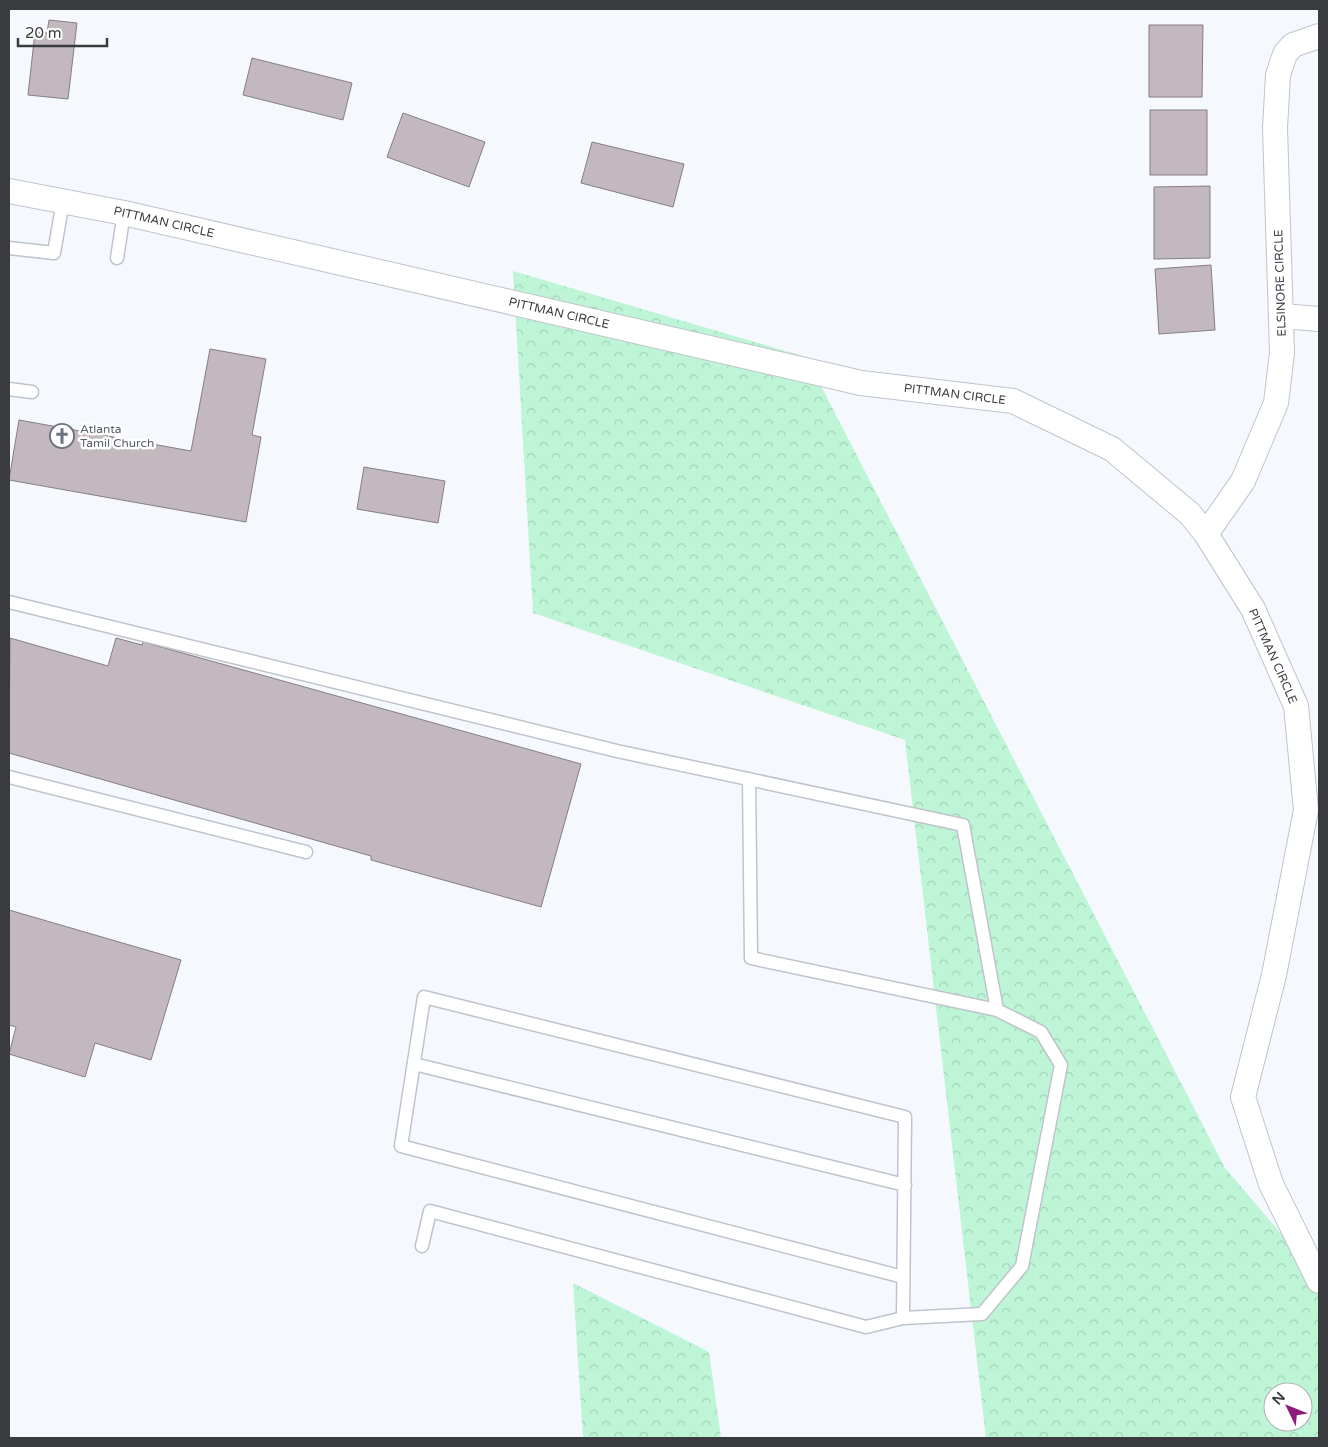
<svg xmlns="http://www.w3.org/2000/svg" width="1328" height="1447" font-family="'Varela Round',sans-serif">
  <style>
    .forest { fill: url(#forest-crowns); fill-rule: evenodd }
    .building { fill: #c2b8bd; stroke: #867d82 }
    .lines { fill: none; stroke-linecap: round; stroke-linejoin: round }
    .service-casing { stroke: #bfc4cc; stroke-width: 15 }
    .minor-casing { stroke: #bfc4cc; stroke-width: 26 }
    .service { stroke: #fff; stroke-width: 12 }
    .minor { stroke: #fff; stroke-width: 24 }
    .labels { text-anchor: middle; stroke-width: 5; stroke-linejoin: round; paint-order: stroke }
    .street-label { font-size: 12px; fill: #393b3e; stroke: #fff }
    .worship-label { font-size: 12px; fill: #5b616d; stroke: #fff; text-anchor: start }
  </style>
  <defs>
    <pattern id="forest-crowns" width="20" height="18" patternUnits="userSpaceOnUse" patternTransform="scale(1.25)"><rect width="20" height="18" fill="#bdf5d6"/><path d="M2 6a3 3 0 1 1 6 0M12 15a3 3 0 1 1 6 0" fill="none" stroke="#a3d3b9"/></pattern>
  </defs>
  <rect width="100%" height="100%" fill="#f5f9fe"/>
  <g class="forest">
    <path d="M513,271L806,357L1225,1168L1319,1278V1438H986L905,740L533,613ZM1273,1392H1303V1422H1273Z"/>
    <polygon points="573,1283 709,1352 721,1438 583,1438"/>
  </g>
  <g class="building">
    <polygon points="49,20 77,23 68,99 28,95 35,32 47,33"/>
    <polygon points="1149,25 1203,25 1202,97 1149,97"/>
    <polygon points="252,58 352,83 343,120 243,95"/>
    <rect x="1150" y="110" width="57" height="65"/>
    <polygon points="403,113 485,142 469,187 387,157"/>
    <polygon points="592,142 684,164 673,207 581,183"/>
    <polygon points="1210,186 1210,258 1154,259 1154,187"/>
    <polygon points="1211,265 1215,330 1159,334 1155,269"/>
    <polygon points="210,349 266,359 252,435 261,437 246,522 9,480 19,420 191,451"/>
    <polygon points="364,467 445,481 438,523 357,509"/>
    <polygon points="10,638 108,666 116,638 142,645 143,642 581,764 541,907 371,860 371,856 9,753"/>
    <polygon points="9,910 181,960 151,1060 95,1043 85,1077 9,1054 16,1027 9,1025"/>
  </g>
  <g class="lines">
    <defs>
      <g id="service">
        <polyline points="9,248 54,253 63,201"/>
        <polyline points="117,258 124,213"/>
        <polyline points="9,389 32,392"/>
        <polyline points="9,602 617,751 963,825 997,1010 1041,1032 1061,1065 1022,1266 982,1314 903,1318 866,1327 430,1211 422,1246"/>
        <polyline points="9,777 306,852"/>
        <polyline points="749,779 751,958 997,1010"/>
        <polyline points="414,1064 905,1185"/>
        <polyline points="903,1318 905,1117 424,997 401,1146 903,1277"/>
      </g>
      <g id="minor">
        <polyline points="9,191 124,213 861,383 1013,401 1112,449 1190,514 1206,534 1253,609 1296,706 1306,810 1274,975 1243,1097 1271,1184 1319,1281"/>
        <polyline points="1281,316 1319,319"/>
        <polyline points="1206,534 1243,481 1276,403 1282,353 1275,128 1278,75 1285,54 1293,45 1319,36"/>
      </g>
    </defs>
    <use href="#service" class="service-casing"/>
    <use href="#minor" class="minor-casing"/>
    <use href="#service" class="service"/>
    <use href="#minor" class="minor"/>
  </g>
  <defs>
    <symbol id="church-ring" viewBox="-11 -11 22 22"><circle r="9.5" fill="#fff" stroke="#6b7280" stroke-width="1.5"/><path d="M-1.2-6h2.4v3.5h3.3v2.4h-3.3V6h-2.4V-.1h-3.3v-2.4h3.3Z" fill="#6b7280"/></symbol>
  </defs>
  <g fill-rule="evenodd">
    <use href="#church-ring" x="48" y="422" width="28" height="28"/>
  </g>
  <g class="labels">
    <g class="street-label">
      <text transform="translate(164 222) rotate(13)" y="4">PITTMAN CIRCLE</text>
      <text transform="translate(1280 283) rotate(-92)" y="4">ELSINORE CIRCLE</text>
      <text transform="translate(559 313) rotate(13)" y="4">PITTMAN CIRCLE</text>
      <text transform="translate(955 394) rotate(7)" y="4">PITTMAN CIRCLE</text>
      <text transform="translate(1273 656) rotate(66)" y="4">PITTMAN CIRCLE</text>
    </g>
    <g class="worship-label">
      <text x="80" y="433">Atlanta<tspan x="80" dy="14">Tamil Church</tspan></text>
    </g>
  </g>
  <rect width="1328" height="1447" fill="none" stroke="#393b3e" stroke-width="20"/>
  <g transform="translate(1288 1407) rotate(313)"><circle r="24" fill="#ffffff" stroke="#b0b1b2"/>
  <path d="M0-4L9 19L0 12L-9 19Z" fill="#8d1b7d"/>
  <text y="-8" font-size="14" font-weight="bold" text-anchor="middle" fill="#393b3e">N</text>
  </g>
  <path d="M18 38v8h89v-8" fill="none" stroke="#393b3e" stroke-width="2.5"/>
  <text x="25" y="38" font-size="15" fill="#393b3e" stroke="#ffffff" stroke-width="4" paint-order="stroke">20 m</text>
</svg>
